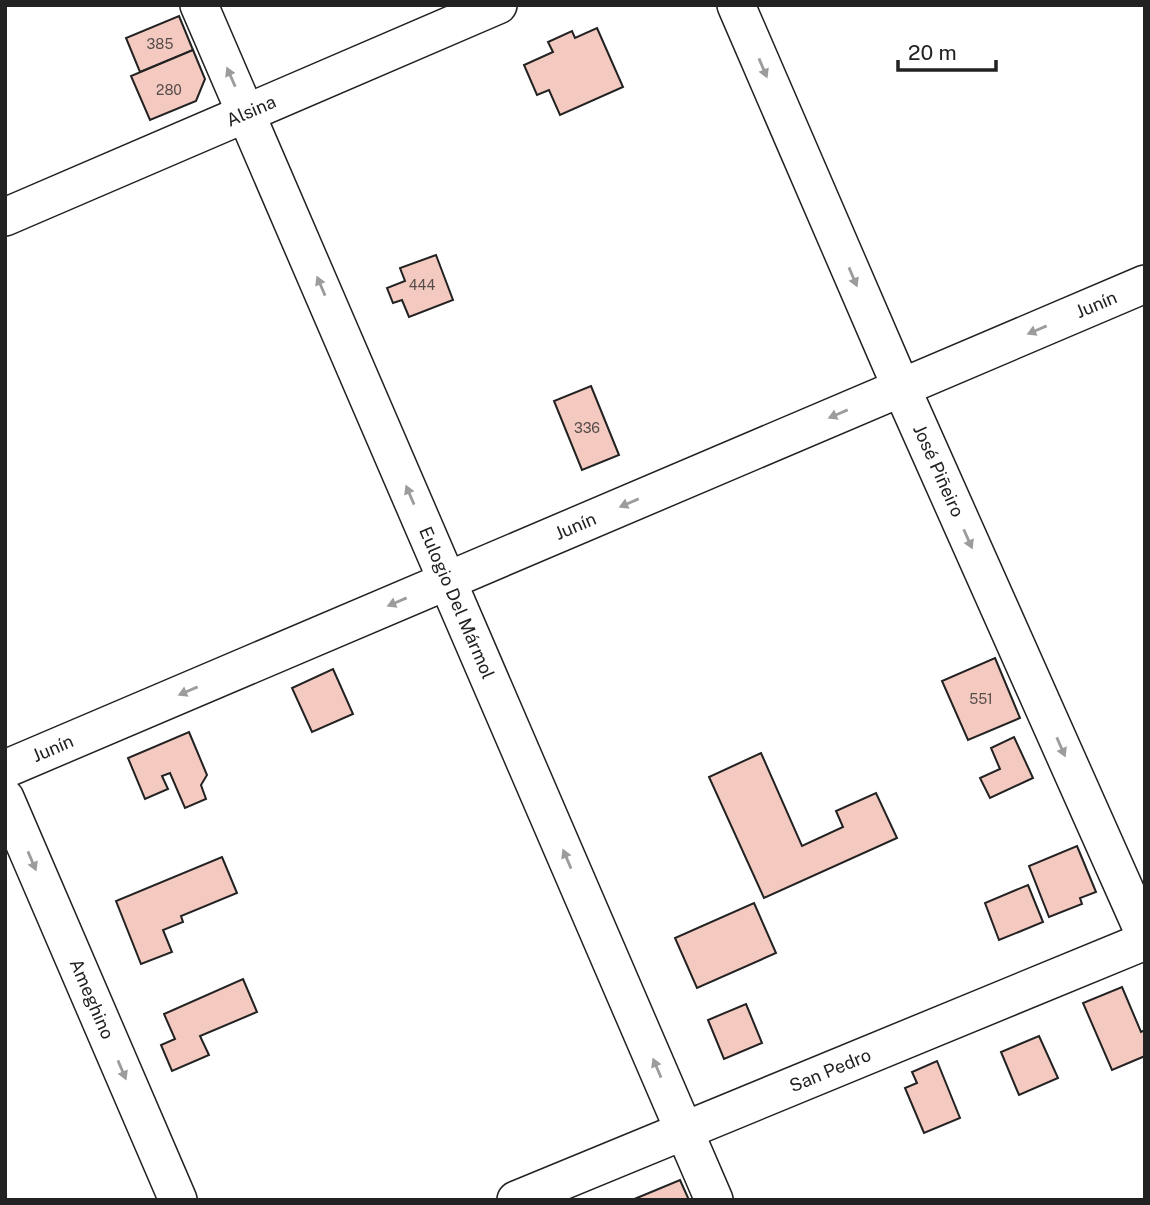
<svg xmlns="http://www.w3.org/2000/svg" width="1150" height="1205" font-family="'Public Sans',sans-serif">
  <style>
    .building { fill: #f3c9c0; stroke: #222; stroke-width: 2 }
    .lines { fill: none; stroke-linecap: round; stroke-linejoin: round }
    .minor-casing { stroke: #222; stroke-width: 40 }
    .minor { stroke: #fff; stroke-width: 37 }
    .oneway { fill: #9c9c9c }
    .labels { text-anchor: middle; stroke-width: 5; stroke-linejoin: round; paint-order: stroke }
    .number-label { font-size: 14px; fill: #564c4a }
    .street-label { font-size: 18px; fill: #222; stroke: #fff }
  </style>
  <rect width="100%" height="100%" fill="#fff"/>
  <g class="building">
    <polygon points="179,16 193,50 140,72 126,38"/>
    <polygon points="597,28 623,87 560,115 549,90 537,95 524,65 553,52 548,42 572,31 575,38"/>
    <polygon points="193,50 205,79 196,101 150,120 131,76"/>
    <polygon points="436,255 453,300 409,317 402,300 393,303 387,288 405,281 400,268"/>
    <polygon points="591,386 619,455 582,470 554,401"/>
    <polygon points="995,658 1020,718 968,740 942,681"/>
    <polygon points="333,669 353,714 312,732 292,688"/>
    <polygon points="189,732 207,775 201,785 206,799 185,808 170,773 162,776 168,789 145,799 128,758"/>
    <polygon points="1014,737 1033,778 990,798 980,778 1000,769 991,748"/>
    <polygon points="761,753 802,846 843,827 836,811 876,793 897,838 764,898 709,777"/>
    <polygon points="1077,846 1096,892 1080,898 1082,904 1049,917 1029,866"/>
    <polygon points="222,857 237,893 181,916 183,922 163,930 172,952 141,964 116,901"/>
    <polygon points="1028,885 1043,922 999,940 985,903"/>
    <polygon points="754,903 776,953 697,988 675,938"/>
    <polygon points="243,979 257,1012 200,1036 209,1055 172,1071 161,1045 175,1039 164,1014"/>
    <polygon points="1122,987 1141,1032 1145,1030 1145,1056 1112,1070 1083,1003"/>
    <polygon points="746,1004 762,1043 724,1059 708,1020"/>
    <polygon points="1039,1036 1058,1078 1019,1095 1001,1052"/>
    <polygon points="937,1061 960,1118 924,1133 905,1088 917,1083 912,1072"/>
    <polygon points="680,1180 689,1200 632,1200"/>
  </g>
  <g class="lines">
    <defs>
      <g id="minor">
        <path id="s1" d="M199,5L714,1200"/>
        <path id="s2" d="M736,5L901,387L1145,935"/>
        <path id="s3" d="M5,217L498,5"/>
        <path id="s4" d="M5,769L1145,284"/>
        <path id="s5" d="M5,798L178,1200"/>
        <path id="s6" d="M516,1200L1145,941"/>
      </g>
    </defs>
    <use href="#minor" class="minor-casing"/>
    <use href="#minor" class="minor"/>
  </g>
  <defs><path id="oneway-solid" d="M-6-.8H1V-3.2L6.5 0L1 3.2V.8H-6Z" transform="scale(1.75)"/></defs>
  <g class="oneway">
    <use href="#oneway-solid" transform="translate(763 68) rotate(67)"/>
    <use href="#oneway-solid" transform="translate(231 77) rotate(-114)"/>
    <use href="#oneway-solid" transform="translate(853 277) rotate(67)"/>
    <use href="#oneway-solid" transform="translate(321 286) rotate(-113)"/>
    <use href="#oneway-solid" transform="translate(1037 330) rotate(157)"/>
    <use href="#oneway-solid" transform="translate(838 414) rotate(157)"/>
    <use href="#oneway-solid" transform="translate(410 495) rotate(-113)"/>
    <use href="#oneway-solid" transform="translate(629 503) rotate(157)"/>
    <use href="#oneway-solid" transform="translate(968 539) rotate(66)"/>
    <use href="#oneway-solid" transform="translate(397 602) rotate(157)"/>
    <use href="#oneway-solid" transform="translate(188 691) rotate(157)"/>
    <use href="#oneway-solid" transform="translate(1061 747) rotate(66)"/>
    <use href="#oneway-solid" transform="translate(567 859) rotate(-113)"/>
    <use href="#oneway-solid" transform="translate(32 861) rotate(67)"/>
    <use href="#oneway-solid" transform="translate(657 1068) rotate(-113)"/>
    <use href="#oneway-solid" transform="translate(122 1070) rotate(67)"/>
  </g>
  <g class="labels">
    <g class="number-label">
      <text x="160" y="49">385</text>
      <text x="169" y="95">280</text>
      <text x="422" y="290">444</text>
      <text x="587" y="433">336</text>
      <text x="981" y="704">551</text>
    </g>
    <g class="street-label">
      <text dy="6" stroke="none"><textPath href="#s3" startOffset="268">Alsina</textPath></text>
      <text dy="6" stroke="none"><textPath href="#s4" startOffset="1186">Junín</textPath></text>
      <text dy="6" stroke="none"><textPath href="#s2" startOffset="508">José Piñeiro</textPath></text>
      <text dy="6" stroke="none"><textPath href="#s4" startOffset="620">Junín</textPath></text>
      <text dy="6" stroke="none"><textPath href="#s1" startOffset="651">Eulogio Del Mármol</textPath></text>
      <text dy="6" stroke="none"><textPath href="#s4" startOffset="52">Junín</textPath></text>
      <text dy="6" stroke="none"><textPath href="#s5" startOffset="219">Ameghino</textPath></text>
      <text dy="6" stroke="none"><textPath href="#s6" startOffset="340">San Pedro</textPath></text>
    </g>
  </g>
  <rect width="1150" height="1205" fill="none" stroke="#222222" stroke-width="14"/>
  <path d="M898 60v10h98v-10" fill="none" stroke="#222222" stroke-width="3.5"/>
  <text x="908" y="60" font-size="21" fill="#222222" stroke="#ffffff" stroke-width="5" paint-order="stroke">20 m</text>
</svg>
